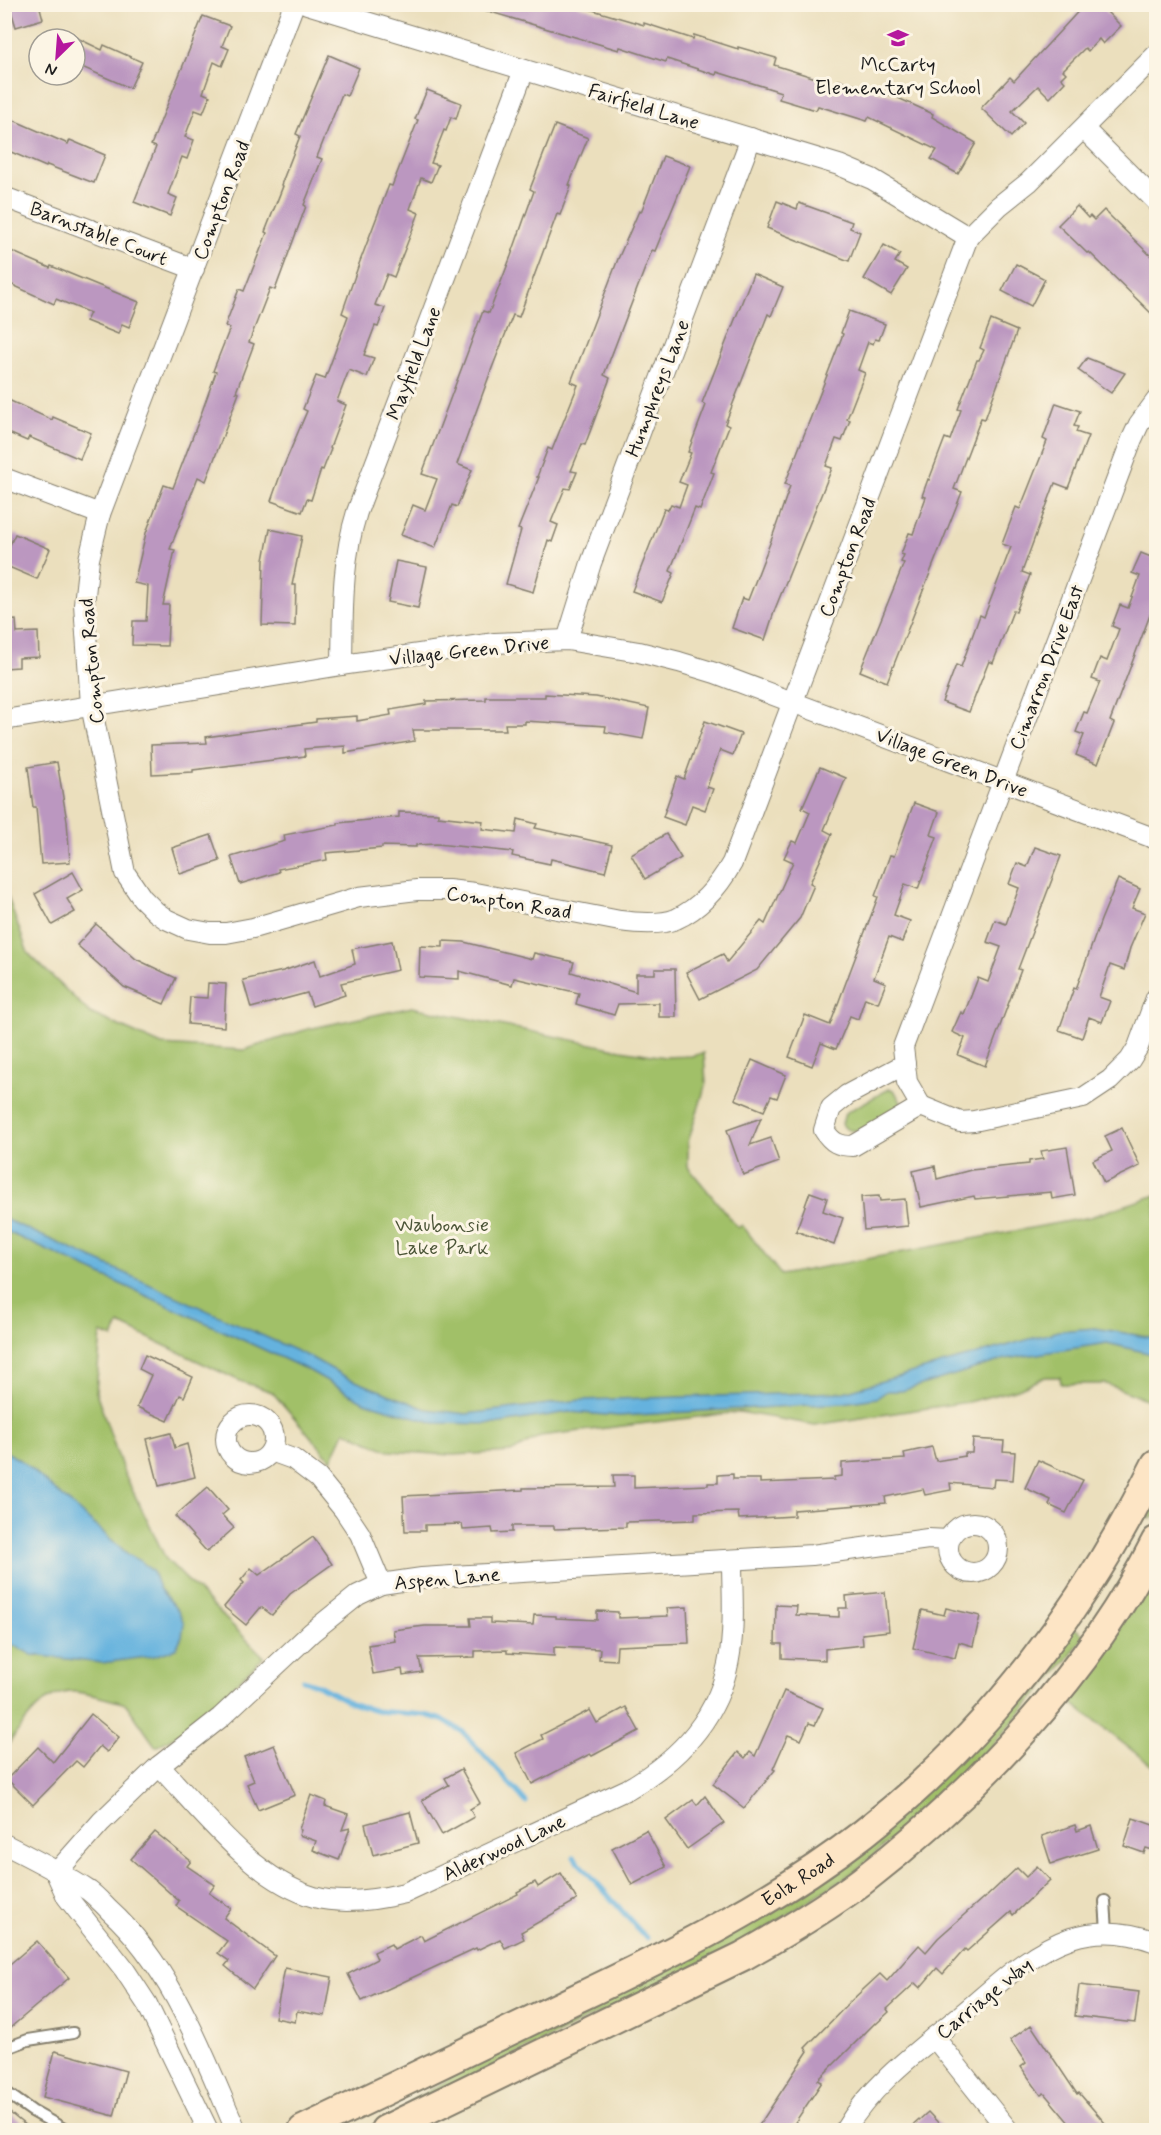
<svg xmlns="http://www.w3.org/2000/svg" width="1161" height="2135" font-family="Mynerve,sans-serif">
  <style>
    .green { fill: #a1c068; stroke: #5e6e42; stroke-width: 1.5 }
    .water { fill: #65b2de; stroke: #40677d; stroke-width: 1.5 }
    .lines { fill: none; stroke-linecap: round; stroke-linejoin: round }
    .stream { stroke: #65b2de; stroke-width: 5 }
    .building { fill: #bb97c0 }
    .service-casing { stroke: #847e6c; stroke-width: 14 }
    .minor-casing { stroke: #847e6c; stroke-width: 22 }
    .secondary-casing { stroke: #847e6c; stroke-width: 32 }
    .service { stroke: #fff; stroke-width: 10 }
    .minor { stroke: #fff; stroke-width: 20 }
    .secondary { stroke: #fde5c5; stroke-width: 28 }
    .labels { text-anchor: middle; stroke-width: 6; stroke-linejoin: round; paint-order: stroke }
    .poi-label { font-size: 20px; fill: #1c1c1c; stroke: #fcf5e5 }
    .street-label { font-size: 20px; fill: #1c1c1c; stroke: #fcf5e5 }
    .park-label { font-size: 20px; fill: #4b5537; stroke: #fcf5e5 }
  </style>
  <rect width="100%" height="100%" fill="#fcf5e5"/>
  <filter id="ink" filterUnits="userSpaceOnUse"><feTurbulence type="fractalNoise" baseFrequency=".0167" numOctaves="2"/><feDisplacementMap in="SourceGraphic" scale="12" xChannelSelector="R" yChannelSelector="G"/><feConvolveMatrix kernelMatrix="1 2 1 2 8 2 1 2 1" color-interpolation-filters="sRGB"/></filter>
  <filter id="wash" filterUnits="userSpaceOnUse"><feTurbulence type="fractalNoise" baseFrequency=".008" numOctaves="4" result="noise"/><feDisplacementMap in="SourceGraphic" scale="24" xChannelSelector="R" yChannelSelector="G"/><feGaussianBlur stdDeviation="1.35" result="paint"/><feColorMatrix in="noise" values="0 0 0 0 0 0 0 0 0 0 0 0 0 0 0 0 0 1.4 0 .05"/><feComposite in="paint" operator="in"/></filter>
  <g filter="url(#wash)">
    <rect width="100%" height="100%" fill="#ebdfbd"/>
    <g class="green">
      <path d="M4,887L28,953L90,1013L162,1045L244,1050L308,1029L412,1007L621,1050L665,1057L691,1056L704,1053L706,1084L688,1142V1167L738,1228L742,1225L781,1275L1090,1217L1156,1195V1403L1106,1384H1061L1060,1377H1045L1018,1389L968,1402L815,1425L739,1412L540,1436L513,1452L452,1455L389,1451L345,1431L331,1460L272,1392L240,1381L119,1324L113,1338L101,1333L96,1392L124,1473L166,1559L264,1657L192,1724L181,1733L156,1747L126,1704C110,1700 92,1694 76,1692C43,1689 21,1727 5,1749Z"/>
      <path d="M889,1089L894,1090L902,1104L900,1108C886,1116 852,1143 842,1124L845,1113Z"/>
      <polygon points="1156,1491 1156,1516 1150,1519 1146,1514"/>
      <polygon points="1156,1567 1156,1769 1068,1700"/>
      <polygon points="1073,1627 1085,1636 1067,1660 969,1772 854,1872 745,1942 413,2105 410,2102 498,2049 746,1926"/>
    </g>
    <g class="water">
      <polygon points="5,1219 310,1357 348,1378 426,1409 466,1414 581,1400 844,1392 1058,1331 1095,1328 1154,1338 1156,1339 1156,1355 1107,1343 1006,1359 902,1391 887,1391 877,1398 843,1403 619,1416 569,1412 495,1424 435,1423 364,1402 308,1370 5,1231"/>
      <polygon points="5,1451 23,1462 129,1555 141,1561 153,1572 159,1588 178,1611 184,1623 182,1636 176,1649 154,1656 102,1663 32,1655 16,1646 5,1644"/>
    </g>
    <g class="lines">
      <g class="stream">
        <polyline points="303,1680 318,1685 351,1703 376,1711 426,1715 445,1721 463,1732 526,1802"/>
        <polyline points="574,1857 646,1938"/>
      </g>
    </g>
    <g id="blocks">
      <g class="building">
        <polygon points="9,4 39,4 43,19 16,27"/>
        <polygon points="478,4 572,4 644,25 644,23 693,39 694,35 738,49 738,47 776,58 774,65 838,85 839,80 896,97 933,114 932,117 976,143 958,174 931,159 937,150 869,117 867,121 818,106 816,110 779,99 781,92 717,72 716,75 667,59 666,62 620,47 619,50 477,8"/>
        <polygon points="1085,4 1099,4 1121,26 1103,44 1099,39 1088,51 1085,48 1063,70 1066,73 1061,78 1065,82 1050,98 1038,86 1012,111 1024,123 1011,137 981,108 1010,77 1014,81"/>
        <polygon points="203,16 230,26 222,46 229,49 222,66 214,62 203,93 210,96 203,113 195,110 185,137 194,140 187,159 182,157 168,194 177,198 170,216 134,202 156,147 151,145"/>
        <polygon points="75,37 102,50 104,45 142,62 130,88 75,64"/>
        <polygon points="329,55 359,68 347,96 342,94 317,157 322,159 304,205 306,206 275,290 270,288 249,342 254,344 236,392 239,393 206,481 198,477 170,549 175,550 163,605 169,605 167,646 132,645 133,621 146,621 148,586 134,583 146,533 164,485 173,488 199,420 216,372 213,371 230,328 225,326 239,289 244,291 267,233 265,232 283,186 281,185 300,136 296,134"/>
        <polygon points="427,90 461,103 456,119 451,117 446,131 444,130 431,163 438,165 431,182 421,178 410,209 419,213 394,277 387,274 375,305 385,308 378,327 375,326 364,355 374,358 367,377 349,370 337,401 346,405 330,448 331,449 323,470 321,469 311,500 307,499 302,512 271,501 282,470 307,411 303,409 316,376 325,379 348,316 342,313 359,264 389,185 392,186 418,120 415,119"/>
        <polygon points="4,116 68,144 70,140 105,155 94,183 47,165 46,167 4,149"/>
        <polygon points="555,125 588,138 569,185 571,186 560,215 557,214 519,317 513,315 492,368 457,464 472,470 457,507 452,505 435,548 401,535 413,505 425,510 437,479 422,474 483,311 489,313 511,256 534,191 530,189"/>
        <polygon points="663,156 690,166 655,251 652,250 604,375 610,378 585,445 582,444 571,471 577,472 570,489 565,488 551,522 558,525 552,542 548,540 533,592 506,584 521,530 518,529 539,477 537,477 548,448 552,450 578,385 571,382 618,259 639,211 641,212"/>
        <polygon points="777,201 797,209 799,203 852,222 850,228 860,232 849,261 767,228"/>
        <polygon points="1077,206 1088,218 1090,216 1094,220 1104,210 1156,261 1156,318 1089,252 1087,253 1058,225"/>
        <polygon points="884,245 900,254 895,262 907,269 891,295 864,279"/>
        <polygon points="4,248 50,268 51,266 139,302 129,327 122,324 118,334 86,321 90,313 56,299 54,304 4,281"/>
        <polygon points="1016,264 1045,279 1031,306 1002,291"/>
        <polygon points="753,274 783,287 771,316 768,314 725,424 729,426 711,472 714,473 700,510 695,508 670,571 674,573 662,602 632,591 664,509 668,510 671,504 679,507 687,485 679,482 691,453 688,452 706,405 702,403"/>
        <polygon points="849,311 885,324 879,340 875,339 873,344 868,342 858,370 865,373 847,419 850,420 842,441 836,439 826,466 832,468 775,609 765,640 732,628 742,598 748,600 772,538 790,486 785,484 843,334 841,333"/>
        <polygon points="991,320 1017,331 985,419 981,418 954,489 962,492 887,682 860,671 904,563 901,562 904,555 901,554 909,533 913,534 926,497 922,496 928,479 929,480 945,438 950,440 961,410 958,409 977,360 979,360 984,350 980,348"/>
        <polygon points="1087,358 1125,373 1111,393 1078,370"/>
        <polygon points="4,398 52,420 53,417 91,433 80,459 29,437 27,441 4,431"/>
        <polygon points="1056,403 1080,411 1074,426 1078,427 1076,432 1088,436 1068,488 1055,483 1022,572 1030,575 1016,612 1013,611 993,663 989,661 969,712 942,702 956,665 961,667 980,615 984,617 1011,547 1002,544 1016,507 1020,509 1047,441 1043,439"/>
        <polygon points="270,529 302,536 292,585 296,585 295,626 262,625 264,560"/>
        <polygon points="15,534 50,549 37,579 4,565 4,558"/>
        <polygon points="1141,553 1156,559 1156,599 1110,721 1114,723 1098,764 1076,755 1084,735 1076,732 1084,712 1087,713 1100,682 1092,679 1100,658 1107,661 1119,629 1112,626 1120,605 1128,608 1140,576 1132,573"/>
        <polygon points="396,561 427,567 418,608 388,602"/>
        <polygon points="16,620 17,633 38,632 39,657 19,658 19,667 4,668 4,621"/>
        <polygon points="545,694 596,697 649,708 643,739 605,732 606,726 525,721 525,724 505,724 506,730 413,730 415,741 345,753 345,746 304,749 305,756 193,770 193,772 152,774 151,745 207,743 206,737 316,722 316,719 357,716 357,721 391,715 390,710 426,704 426,701 486,700 486,697 545,697"/>
        <polygon points="705,721 741,734 733,755 720,750 707,787 713,789 705,810 692,805 685,825 663,817 677,776 684,779"/>
        <polygon points="57,762 67,821 70,862 41,864 36,807 33,807 28,767"/>
        <polygon points="820,767 846,778 824,830 832,834 810,883 814,885 800,918 757,970 700,999 686,972 723,954 727,962 761,921 765,924 793,862 784,858 792,841 797,843 810,812 802,808"/>
        <polygon points="914,803 939,812 931,835 937,837 918,889 905,884 894,915 910,921 902,942 889,937 874,978 886,983 878,1003 865,998 858,1019 850,1016 836,1049 821,1043 812,1066 789,1057 805,1015 830,1025 878,897 875,896 890,855 894,856"/>
        <polygon points="399,812 438,813 438,816 483,821 482,829 516,833 518,819 537,824 535,828 612,845 605,872 551,859 550,864 512,856 513,852 437,844 416,845 416,847 382,846 382,848 326,853 327,860 278,869 279,872 240,884 231,857 285,841 284,835 338,825 338,823 399,817"/>
        <polygon points="666,834 681,858 645,879 631,854"/>
        <polygon points="211,835 220,861 180,874 172,848"/>
        <polygon points="1035,847 1061,856 1018,969 1021,970 985,1066 958,1055 965,1038 952,1032 961,1012 964,1014 978,978 988,982 1001,947 987,942 995,920 1006,924 1019,888 1009,884 1017,863 1027,867"/>
        <polygon points="73,872 83,890 67,899 75,912 52,925 35,894"/>
        <polygon points="1118,879 1140,889 1132,908 1145,913 1130,948 1124,970 1110,965 1099,997 1110,1001 1102,1022 1089,1017 1082,1038 1059,1030 1074,988 1076,989 1101,920"/>
        <polygon points="96,924 136,959 176,978 164,1004 124,987 77,945"/>
        <polygon points="392,941 398,970 341,983 345,995 312,1006 307,993 251,1008 243,980 283,971 315,960 320,976 355,964 352,949"/>
        <polygon points="443,941 464,942 532,959 534,953 574,962 571,972 636,992 636,974 655,974 655,969 675,969 676,1017 659,1017 659,1003 618,1004 614,1015 576,1004 579,993 514,978 512,985 459,971 459,979 419,977 420,946 443,947"/>
        <polygon points="208,983 226,984 224,1027 188,1024 190,997 207,998"/>
        <polygon points="752,1060 786,1075 777,1098 771,1096 764,1111 735,1099"/>
        <polygon points="761,1118 750,1145 771,1138 779,1162 743,1175 727,1130"/>
        <polygon points="1122,1128 1140,1166 1104,1183 1093,1160 1112,1151 1105,1136"/>
        <polygon points="1067,1147 1075,1195 1052,1199 1051,1192 975,1199 974,1196 921,1207 913,1171 935,1166 937,1179 971,1170 1029,1164 1029,1161 1043,1159 1041,1151"/>
        <polygon points="810,1192 827,1198 823,1211 843,1218 834,1245 796,1231"/>
        <polygon points="879,1196 880,1201 905,1199 908,1226 864,1230 861,1197"/>
        <polygon points="145,1355 193,1377 184,1397 180,1395 168,1421 137,1407 151,1375 139,1369"/>
        <polygon points="171,1433 175,1448 187,1444 195,1477 159,1486 147,1439"/>
        <polygon points="973,1439 1004,1441 1003,1451 1015,1452 1013,1480 994,1479 993,1487 950,1483 951,1490 925,1495 923,1489 885,1497 886,1503 794,1510 794,1516 739,1519 738,1512 695,1513 695,1520 626,1522 626,1527 554,1529 554,1526 512,1526 512,1532 493,1533 492,1528 463,1530 462,1524 425,1525 425,1531 405,1531 403,1496 523,1490 523,1488 614,1487 613,1475 634,1475 634,1488 708,1485 708,1483 718,1483 718,1475 733,1474 733,1479 760,1479 760,1483 834,1480 834,1477 842,1476 842,1463 905,1459 904,1453 932,1447 936,1461 965,1456 965,1453 972,1453"/>
        <polygon points="1038,1460 1083,1480 1066,1513 1049,1505 1051,1500 1025,1488"/>
        <polygon points="208,1487 228,1510 222,1515 234,1528 207,1552 175,1516"/>
        <polygon points="313,1537 332,1564 290,1594 272,1615 261,1607 246,1625 224,1607 244,1583 241,1580 251,1568 259,1575"/>
        <polygon points="885,1592 889,1631 862,1634 863,1645 825,1649 825,1660 782,1658 782,1644 775,1644 776,1605 797,1606 796,1615 839,1617 839,1608 847,1608 846,1596"/>
        <polygon points="687,1607 689,1643 617,1646 616,1660 599,1659 600,1649 554,1647 554,1656 507,1653 507,1650 475,1651 475,1657 419,1658 422,1672 403,1675 402,1669 373,1674 368,1645 395,1641 393,1630 425,1626 471,1626 470,1618 490,1618 490,1623 533,1625 534,1615 556,1616 556,1618 597,1620 597,1611 618,1612 618,1618 668,1616 667,1608"/>
        <polygon points="946,1608 980,1616 973,1646 959,1642 955,1658 913,1648 922,1610 944,1615"/>
        <polygon points="784,1691 823,1708 815,1725 809,1723 801,1740 788,1735 773,1769 775,1770 744,1808 713,1784 738,1752 745,1758 750,1752 755,1756"/>
        <polygon points="626,1707 639,1731 592,1756 590,1754 532,1784 516,1753 543,1739 541,1735 590,1710 597,1723"/>
        <polygon points="91,1714 119,1737 107,1752 100,1746 83,1767 76,1761 33,1805 7,1779 38,1747 53,1762"/>
        <polygon points="274,1745 295,1795 258,1810 247,1784 254,1781 244,1757"/>
        <polygon points="461,1769 480,1803 470,1809 474,1817 442,1835 422,1800 449,1785 445,1778"/>
        <polygon points="311,1795 326,1801 325,1806 348,1814 342,1830 350,1828 339,1860 313,1850 316,1841 299,1835 301,1830 299,1829"/>
        <polygon points="705,1796 724,1823 687,1849 666,1820 693,1800 697,1805"/>
        <polygon points="410,1812 418,1843 373,1855 365,1824"/>
        <polygon points="1133,1818 1156,1826 1156,1851 1146,1848 1144,1853 1124,1846"/>
        <polygon points="1075,1825 1077,1831 1091,1826 1098,1849 1051,1864 1042,1836"/>
        <polygon points="646,1830 666,1867 632,1885 612,1848"/>
        <polygon points="155,1832 191,1861 187,1866 215,1885 209,1893 231,1908 224,1918 275,1956 253,1989 225,1966 229,1961 218,1953 227,1941 176,1906 179,1901 131,1859"/>
        <polygon points="1037,1866 1050,1880 1013,1915 1011,1912 967,1951 965,1949 943,1974 937,1968 920,1988 915,1983 887,2009 889,2012 876,2024 875,2023 818,2080 822,2082 790,2130 756,2130 808,2051 805,2048 853,1999 880,1974 887,1981 919,1945 926,1952 938,1938 983,1898 984,1899 1017,1868 1026,1877"/>
        <polygon points="561,1873 577,1900 521,1932 524,1939 505,1948 500,1939 477,1950 476,1948 362,2001 348,1974 377,1959 374,1952 391,1944 394,1949 421,1935 424,1941 518,1894 517,1892 535,1882 538,1887"/>
        <polygon points="37,1941 69,1978 4,2033 4,1969"/>
        <polygon points="285,1968 332,1977 325,2016 297,2011 295,2022 275,2018"/>
        <polygon points="1079,1985 1139,1992 1135,2023 1075,2016"/>
        <polygon points="1031,2025 1077,2094 1079,2093 1111,2130 1075,2130 1044,2093 1041,2095 1021,2067 1026,2063 1010,2040"/>
        <polygon points="55,2051 126,2071 114,2116 43,2097"/>
        <polygon points="4,2108 31,2130 4,2130"/>
        <polygon points="928,2112 945,2130 908,2130"/>
      </g>
    </g>
  </g>
  <g filter="url(#ink)">
    <use href="#blocks" fill-opacity="0" stroke="#847e6c" stroke-width="1.5"/>
    <g class="lines">
      <defs>
        <g id="service">
          <polyline points="1105,1901 1107,1931"/>
          <polyline points="4,2049 28,2040 73,2033"/>
          <polyline points="4,2091 32,2111 66,2130"/>
        </g>
        <g id="minor">
          <path d="M294,4L100,514L89,559L84,604L91,705L125,873L142,898L156,912L166,919L188,929L210,933H226L253,928L359,897L417,890H448L475,893L620,921C635,923 662,925 676,919C702,907 719,886 732,863L968,237L999,206L1029,182L1156,55"/>
          <polyline points="307,4 839,165 872,179 968,237"/>
          <polyline points="1084,129 1156,201"/>
          <polyline points="4,197 194,269"/>
          <polyline points="4,478 100,514"/>
          <polyline points="567,640 591,563 751,138"/>
          <path d="M342,665C343,613 341,563 357,512L524,70"/>
          <polyline points="4,720 342,665 495,643 567,640 639,652 679,662 715,673 1156,839"/>
          <path d="M905,1064L847,1095L831,1108L824,1130C832,1143 839,1146 853,1146L921,1106"/>
          <polyline points="921,1106 907,1082 903,1047 1132,439 1139,424 1156,401"/>
          <polyline points="921,1106 960,1122 974,1121 1083,1098 1110,1080 1130,1060 1138,1047 1156,998"/>
          <circle cx="250" cy="1439" r="24"/>
          <polyline points="271,1451 293,1459 318,1478 344,1510 360,1534 381,1584"/>
          <circle cx="973" cy="1548" r="25"/>
          <path d="M159,1766C202,1811 253,1879 314,1897C343,1905 376,1900 405,1893L628,1789C681,1758 721,1716 730,1653C735,1623 732,1591 732,1560"/>
          <path d="M4,1844C30,1857 65,1875 89,1891C96,1896 102,1903 109,1910C172,1967 203,2054 236,2130"/>
          <polyline points="56,1873 101,1822 159,1766 220,1718 312,1632 358,1595 381,1584 422,1578 452,1576 812,1555 928,1539 949,1540"/>
          <polyline points="56,1873 67,1897 124,1969 147,2004 208,2130"/>
          <polyline points="934,2037 1008,2130"/>
          <path d="M845,2130C873,2082 923,2047 966,2011C998,1984 1030,1952 1071,1938C1099,1929 1129,1932 1156,1942"/>
        </g>
        <g id="secondary">
          <path id="s1" d="M303,2130C392,2088 480,2045 569,2002C672,1953 774,1903 864,1833C989,1735 1086,1606 1156,1464"/>
          <path d="M385,2130L743,1956C784,1933 825,1909 862,1881C977,1792 1091,1671 1156,1541"/>
        </g>
      </defs>
      <use href="#service" class="service-casing"/>
      <use href="#minor" class="minor-casing"/>
      <use href="#secondary" class="secondary-casing"/>
      <use href="#service" class="service"/>
      <use href="#minor" class="minor"/>
      <use href="#secondary" class="secondary"/>
    </g>
  </g>
  <defs>
    <symbol id="school-bare" viewBox="-9 -9 18 18"><path d="M0-5L7-2L0 1L-7-2ZM-4 1L0 2.5L4 1V4Q0 6-4 4Z" fill="#b5179e" stroke="#fcf5e5" stroke-width="2.5" paint-order="stroke"/></symbol>
  </defs>
  <g fill-rule="evenodd">
    <use href="#school-bare" x="883" y="23" width="30" height="30"/>
  </g>
  <g class="labels">
    <g class="poi-label">
      <text x="898" y="71">McCarty<tspan x="898" dy="23">Elementary School</tspan></text>
    </g>
    <g class="street-label">
      <text transform="translate(644 106) rotate(17)" y="7">Fairfield Lane</text>
      <text transform="translate(221 200) rotate(-69)" y="7">Compton Road</text>
      <text transform="translate(99 233) rotate(21)" y="7">Barnstable Court</text>
      <text transform="translate(413 363) rotate(-69)" y="7">Mayfield Lane</text>
      <text transform="translate(657 388) rotate(-69)" y="7">Humphreys Lane</text>
      <text transform="translate(847 557) rotate(-69)" y="7">Compton Road</text>
      <text transform="translate(469 650) rotate(-6)" y="7">Village Green Drive</text>
      <text transform="translate(91 661) rotate(-95)" y="7">Compton Road</text>
      <text transform="translate(1046 667) rotate(-69)" y="7">Cimarron Drive East</text>
      <text transform="translate(952 762) rotate(21)" y="7">Village Green Drive</text>
      <text transform="translate(509 902) rotate(9)" y="7">Compton Road</text>
      <text transform="translate(447 1578) rotate(-5)" y="7">Aspen Lane</text>
      <text transform="translate(504 1847) rotate(-25)" y="7">Alderwood Lane</text>
      <text dy="7" stroke="none"><textPath href="#s1" startOffset="555">Eola Road</textPath></text>
      <text transform="translate(984 1998) rotate(-39)" y="7">Carriage Way</text>
    </g>
    <g class="park-label">
      <text x="442" y="1231">Waubonsie<tspan x="442" dy="23">Lake Park</tspan></text>
    </g>
  </g>
  <rect width="1161" height="2135" fill="none" stroke="#fcf5e5" stroke-width="24"/>
  <g transform="translate(57 57) rotate(205)"><circle r="28" fill="#fcf5e5" stroke="#a29e95" stroke-width="1.5"/>
  <path d="M0-4.5L10 22L0 15L-10 22Z" fill="#b5179e"/>
  <text y="-9" font-size="16" font-weight="bold" text-anchor="middle" fill="#1c1c1c">N</text>
  </g>
</svg>
